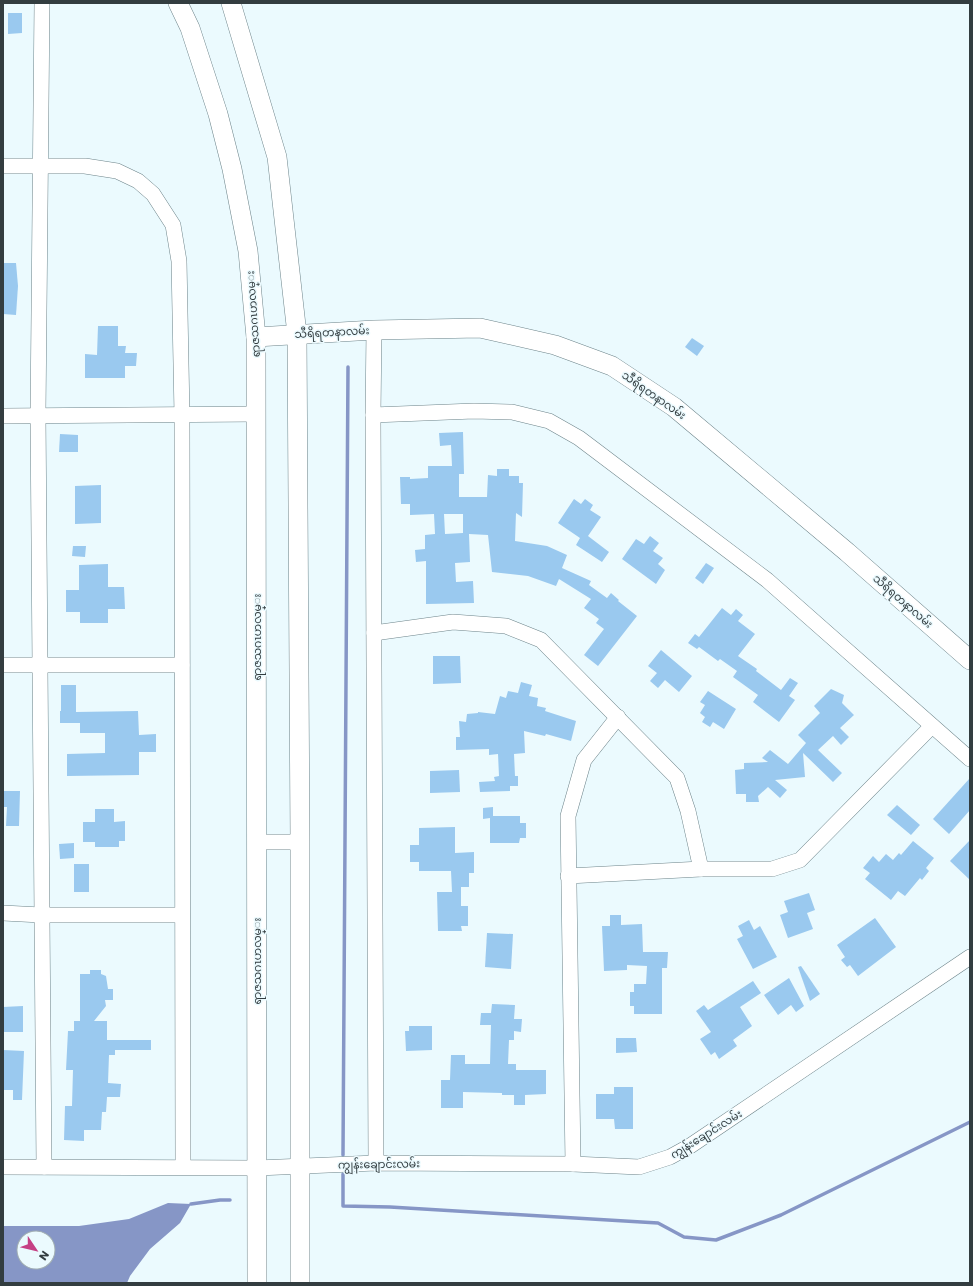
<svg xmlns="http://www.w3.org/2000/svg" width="973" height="1286" font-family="Poppins,'Noto Sans Myanmar',sans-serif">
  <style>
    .water { fill: #8696c6; fill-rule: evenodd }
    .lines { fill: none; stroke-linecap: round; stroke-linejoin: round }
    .stream { stroke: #8696c6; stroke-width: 3.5 }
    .building { fill: #9ac9ef; fill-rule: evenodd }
    .minor-casing { stroke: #6d848a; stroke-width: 16 }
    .major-casing { stroke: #6d848a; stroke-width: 20 }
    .minor { stroke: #fff; stroke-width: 15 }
    .major { stroke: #fff; stroke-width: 19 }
    .labels { text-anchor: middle; stroke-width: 3; stroke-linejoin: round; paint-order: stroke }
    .street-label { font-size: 11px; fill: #333d40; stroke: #ebfafe }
  </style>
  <rect width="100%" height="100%" fill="#ebfafe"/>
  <path class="water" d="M168,1203L191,1204L180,1223L150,1249L130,1276L127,1283H3V1226H79L129,1219ZM24,1238H48V1262H24Z"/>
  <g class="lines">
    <g class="stream">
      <polyline points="343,1155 348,367"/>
      <polyline points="343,1174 343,1206 390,1207 658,1223 684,1237 716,1240 781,1215 970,1122"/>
      <polyline points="191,1204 220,1200 230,1200"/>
    </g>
  </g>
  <g class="building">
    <polygon points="8,13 22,13 22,33 8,34"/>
    <polygon points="3,263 16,263 18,286 16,315 3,314"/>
    <polygon points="98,326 118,326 118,346 126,346 125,353 137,353 136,366 125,366 125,378 85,378 85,354 97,355"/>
    <polygon points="692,338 704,346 697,356 685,347"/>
    <path d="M463,432L464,474H459V497H487L488,475L497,476V469H509V476H519V483H523L522,517L516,513L515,541L547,546L567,555L562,568L591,581L589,585L607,598L611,593L619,600L618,601L637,616L598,666L584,655L604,629L596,623L599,619L584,608L591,599L559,579L556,586L528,576L492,572L488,535L469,534L470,562L455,563L456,582L473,581L474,603L426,604V561L416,562L415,550L425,549V535L435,534L434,514L410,515V504H401L400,477H410V479L428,478V466H452L451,445L440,446L439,433ZM444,514H463V533L445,534Z"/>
    <polygon points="60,434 78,435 78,452 59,452"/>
    <polygon points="101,485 101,523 75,524 75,486"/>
    <polygon points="574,499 581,504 585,499 593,505 590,510 601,517 588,536 609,552 602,562 576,545 580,538 558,523"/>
    <polygon points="650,536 659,543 653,551 663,558 658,564 665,570 656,584 622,559 636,539 644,544"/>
    <polygon points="73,546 86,546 85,557 72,556"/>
    <polygon points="706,563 714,568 703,584 695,578"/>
    <polygon points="108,564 108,587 124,587 125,609 108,609 108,623 80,623 80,612 66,612 66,590 79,590 79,565"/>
    <polygon points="722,608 731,615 736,609 743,615 738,621 755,634 738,656 757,669 756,671 781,690 790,678 798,683 789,696 795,700 779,722 753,702 758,695 733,677 737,671 720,659 718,661 699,647 697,649 688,643 695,634 699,637"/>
    <polygon points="661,650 692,676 679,692 665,680 658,688 650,681 657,673 648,666"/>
    <polygon points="433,656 460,656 461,683 433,684"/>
    <polygon points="521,682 532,685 529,696 538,698 537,706 546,708 545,711 576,721 571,741 546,734 545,736 524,731 525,753 514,754 515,776 518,776 518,786 510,786 510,791 480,792 479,782 495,781 494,777 499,776 498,754 489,755 489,749 456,750 456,737 460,737 459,721 466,722 467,714 478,713 478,712 495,714 500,696 506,698 508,691 518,693"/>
    <polygon points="61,685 76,685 76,712 138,711 139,735 156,734 156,752 139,752 139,775 67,776 67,754 105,753 105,733 80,733 80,723 60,723 60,711 61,711"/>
    <polygon points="831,689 844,695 842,703 854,715 840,728 849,737 841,745 833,736 818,750 842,773 833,782 803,753 805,777 775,780 787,790 780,798 768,787 758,796 759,802 746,802 746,794 736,794 735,770 744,769 744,763 768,762 762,758 770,750 788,764 806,743 798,735 820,713 814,706"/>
    <polygon points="708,691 736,709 724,729 713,722 710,727 702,722 705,717 700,713 705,705 700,702"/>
    <polygon points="459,770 460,792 430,793 430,771"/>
    <polygon points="970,778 970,810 949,834 933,819"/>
    <polygon points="3,791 20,791 19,826 6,826 7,807 3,807"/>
    <polygon points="897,805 920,825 911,835 887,815"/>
    <polygon points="493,807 493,816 520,816 520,823 526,823 526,838 520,838 519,843 490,843 490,818 483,819 483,808"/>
    <polygon points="95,809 114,809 114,822 125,821 125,841 119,841 119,847 95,847 95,842 83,842 83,822 95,822"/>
    <polygon points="455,827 455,853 474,852 474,873 469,873 469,887 461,887 461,906 468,906 468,926 461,926 462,931 438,931 437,892 452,892 451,871 419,871 419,862 410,862 410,845 419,845 419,828"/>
    <polygon points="970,840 970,880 950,861"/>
    <polygon points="913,841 934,858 926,868 929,871 922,880 920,878 905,896 898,891 891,900 865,879 870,873 863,868 873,856 879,862 886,854 893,860 899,853 901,855"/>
    <polygon points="74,843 74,858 60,859 59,844"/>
    <rect x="74" y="864" width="15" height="28"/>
    <polygon points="809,893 815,910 807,913 813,929 788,938 780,915 788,912 784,901"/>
    <polygon points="610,915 621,915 621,925 642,924 643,952 668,952 667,968 662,968 662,1014 634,1014 634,1006 630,1006 630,992 634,992 634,984 646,984 647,966 627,965 627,970 604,971 602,926 610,926"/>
    <polygon points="875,918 896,947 858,976 850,965 847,967 841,960 845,957 837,945"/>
    <polygon points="749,920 754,930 760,926 777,957 753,969 737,939 743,936 738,926"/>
    <polygon points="487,933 513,934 511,969 485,967"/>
    <polygon points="801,966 820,994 810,1001 798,967"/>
    <polygon points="90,970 101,970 101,974 106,976 108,989 113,989 113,1000 105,1000 106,1006 94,1021 107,1021 107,1040 151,1040 151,1050 115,1050 115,1055 109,1055 108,1083 121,1084 120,1097 107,1097 106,1112 102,1112 101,1130 84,1130 84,1141 64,1140 65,1106 72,1106 73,1070 66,1070 68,1031 74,1031 74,1021 80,1021 80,974 90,974"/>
    <polygon points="789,978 804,1006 796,1012 791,1005 778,1015 764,995"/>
    <polygon points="753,981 761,993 740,1007 752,1026 733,1040 737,1046 719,1059 715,1052 711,1055 700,1039 711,1032 696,1011 704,1005 708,1010"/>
    <polygon points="492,1004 515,1005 514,1019 522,1019 521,1032 514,1031 514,1040 509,1040 508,1064 516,1064 516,1070 546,1070 546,1094 525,1095 525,1105 514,1105 514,1095 502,1095 502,1093 463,1092 463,1108 441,1108 441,1080 450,1080 451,1055 465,1055 465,1064 490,1064 491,1025 480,1025 481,1013 491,1013"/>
    <polygon points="23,1006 23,1032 3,1032 3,1007"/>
    <polygon points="409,1026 432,1026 432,1050 406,1051 405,1031 409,1031"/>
    <polygon points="616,1038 636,1038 637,1052 616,1053"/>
    <polygon points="3,1050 24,1051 22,1100 13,1100 13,1090 3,1090"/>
    <polygon points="614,1087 633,1087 633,1129 615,1129 614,1119 596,1119 596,1094 614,1094"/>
  </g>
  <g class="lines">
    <defs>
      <g id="minor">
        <polyline points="42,3 38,415 44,1167"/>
        <polyline points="3,166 85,166 117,171 138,181 153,194 173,225 179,261 182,415 183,1167"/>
        <polyline points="374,330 373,415 376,1163"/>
        <polyline points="373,415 474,411 512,412 549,421 579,438 767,580 970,759"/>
        <polyline points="3,416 256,414"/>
        <polyline points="374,633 453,622 506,626 541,640 677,778 688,811 701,869"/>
        <polyline points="3,665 182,665"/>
        <polyline points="257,842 300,842"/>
        <polyline points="568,876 701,869 772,869 800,860 932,726"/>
        <polyline points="3,913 41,915 182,915"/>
        <polyline points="573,1164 568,816 584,760 618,717"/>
        <polyline points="3,1167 257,1168 376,1163 573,1164 639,1167 670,1157 690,1146 970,957"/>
      </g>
      <g id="major">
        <polyline points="178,3 190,28 218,114 232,169 248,251 256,337 257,1283"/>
        <polyline points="231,3 277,157 297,334 300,842 300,1283"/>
        <polyline points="256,337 374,330 480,328 555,345 612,366 674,407 847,552 970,660"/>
      </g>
    </defs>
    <use href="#minor" class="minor-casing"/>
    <use href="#major" class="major-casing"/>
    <use href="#minor" class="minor"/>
    <use href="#major" class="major"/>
  </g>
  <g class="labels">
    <g class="street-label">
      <text transform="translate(253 314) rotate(-94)" y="4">ရာဇသဂၤဟလမ္း</text>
      <text transform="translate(332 332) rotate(-3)" y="4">သီရိရတနာလမ်း</text>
      <text transform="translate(654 395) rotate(35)" y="4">သီရိရတနာလမ်း</text>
      <text transform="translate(903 601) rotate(41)" y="4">သီရိရတနာလမ်း</text>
      <text transform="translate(257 637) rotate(-90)" y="4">ရာဇသဂၤဟလမ္း</text>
      <text transform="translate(257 961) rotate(-90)" y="4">ရာဇသဂၤဟလမ္း</text>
      <text transform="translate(706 1134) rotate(-32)" y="4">ကျွန်းချောင်းလမ်း</text>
      <text transform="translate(379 1164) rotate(-1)" y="4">ကျွန်းချောင်းလမ်း</text>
    </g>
  </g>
  <rect width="973" height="1286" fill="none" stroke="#333d40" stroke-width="8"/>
  <g transform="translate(36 1250) rotate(125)"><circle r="19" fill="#ebfafe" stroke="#a1aeb2"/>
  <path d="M0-3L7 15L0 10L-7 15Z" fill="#c54084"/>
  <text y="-6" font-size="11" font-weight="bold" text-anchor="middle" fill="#333d40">N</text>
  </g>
</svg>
